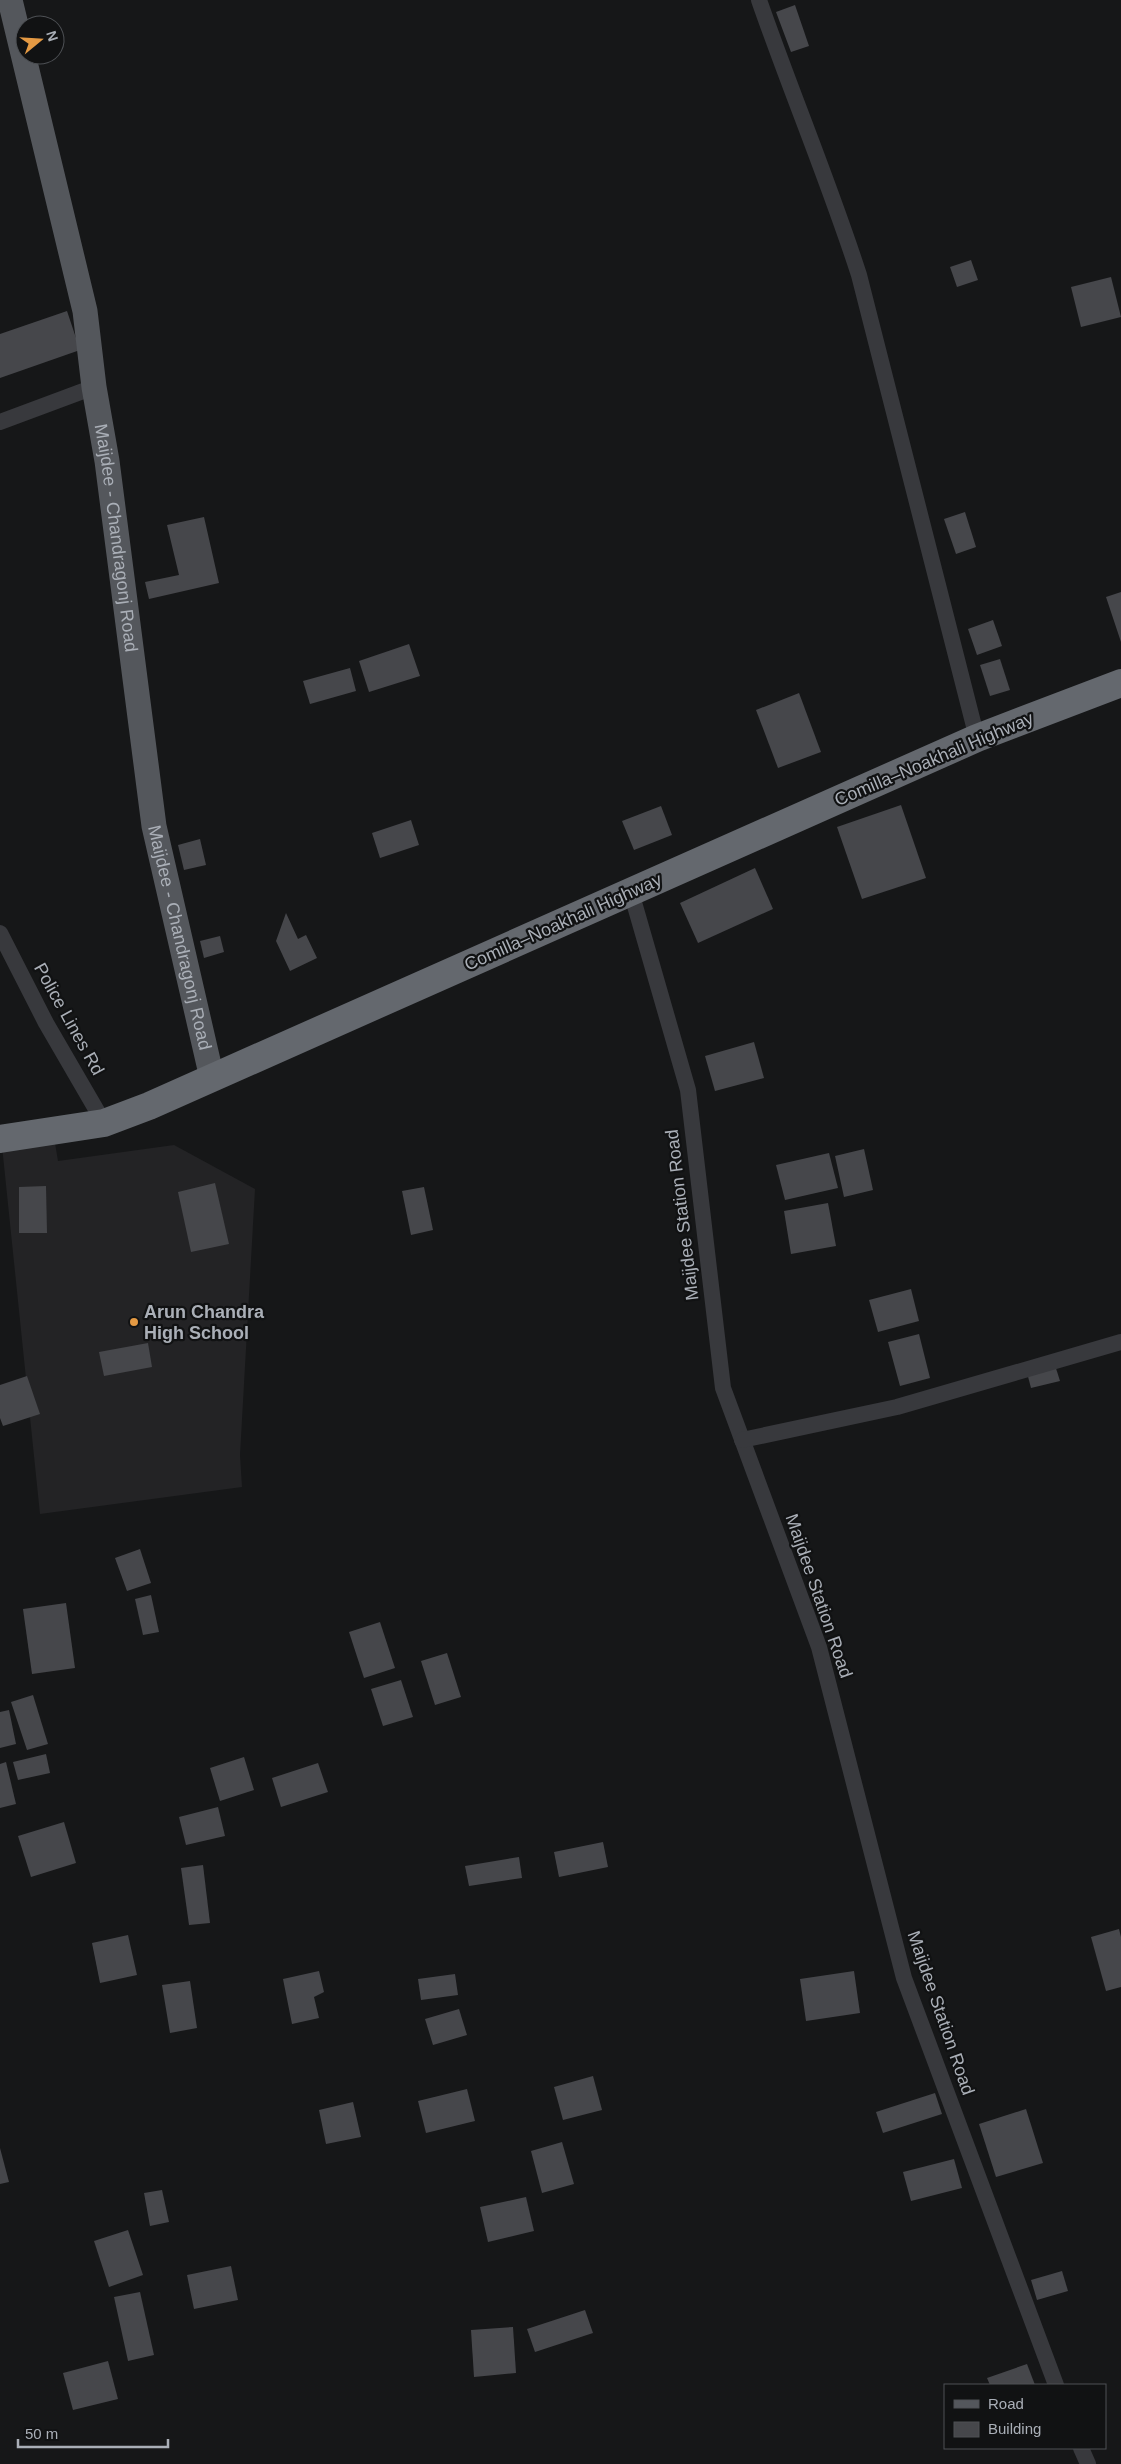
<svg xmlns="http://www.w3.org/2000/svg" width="1121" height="2464" font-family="Arial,sans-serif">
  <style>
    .built { fill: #232325 }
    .building { fill: #46474b }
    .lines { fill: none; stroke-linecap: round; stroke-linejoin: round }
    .street { stroke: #38393d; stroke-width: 16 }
    .primary { stroke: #54575c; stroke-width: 25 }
    .highway { stroke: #64686e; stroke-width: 28 }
    .poi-dot { fill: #e49943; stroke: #111213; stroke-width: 2 }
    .labels { text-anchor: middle; stroke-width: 4.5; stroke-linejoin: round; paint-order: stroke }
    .street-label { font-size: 18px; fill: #aaafb7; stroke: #111213 }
    .poi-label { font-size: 18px; font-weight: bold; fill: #aaafb7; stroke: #111213; text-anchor: start }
  </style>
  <rect width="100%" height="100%" fill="#161718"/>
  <polygon class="built" points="54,1137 58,1161 174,1145 255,1189 240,1455 242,1487 40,1514 2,1146"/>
  <g class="building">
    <polygon points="795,5 809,46 791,52 776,12"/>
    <polygon points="971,260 978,280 957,287 950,267"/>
    <polygon points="1111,277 1121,317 1081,327 1071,287"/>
    <polygon points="67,311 80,350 0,378 0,334"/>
    <polygon points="965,512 976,547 956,554 944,519"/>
    <polygon points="204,517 219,583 149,599 145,582 179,575 167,525"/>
    <polygon points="1121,592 1121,642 1106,597"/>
    <polygon points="993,620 1002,646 977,655 968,629"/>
    <polygon points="409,644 420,676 369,692 359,661"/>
    <polygon points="1000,659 1010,690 990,696 980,665"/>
    <polygon points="350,668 356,691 310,704 303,681"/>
    <polygon points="799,693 821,752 778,768 756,710"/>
    <polygon points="901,805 926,878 862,899 837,827"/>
    <polygon points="661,806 672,835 634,850 622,821"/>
    <polygon points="411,820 419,845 380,858 372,833"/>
    <polygon points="200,839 206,865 184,870 178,845"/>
    <polygon points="755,868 773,909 698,943 680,903"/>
    <polygon points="286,913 298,939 306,935 317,958 290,971 276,941"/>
    <polygon points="220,936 224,952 204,958 200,941"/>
    <polygon points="754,1042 764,1078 715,1091 705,1056"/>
    <polygon points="864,1149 873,1190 844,1197 835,1156"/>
    <polygon points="829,1153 838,1188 785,1200 776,1165"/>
    <polygon points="215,1183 229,1244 191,1252 178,1192"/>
    <polygon points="46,1186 47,1233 19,1233 19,1187"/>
    <polygon points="424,1187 433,1230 411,1235 402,1191"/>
    <polygon points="828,1203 836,1246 791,1254 784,1211"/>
    <polygon points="911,1289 919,1321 878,1332 869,1300"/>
    <polygon points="919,1334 930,1378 900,1386 888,1342"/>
    <polygon points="148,1343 152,1367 104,1376 99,1352"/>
    <polygon points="1054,1362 1060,1381 1031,1388 1026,1369"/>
    <polygon points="27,1376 40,1414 3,1426 0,1418 0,1385"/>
    <polygon points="140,1549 151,1583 127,1591 115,1558"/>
    <polygon points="151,1595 159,1632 143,1635 135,1599"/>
    <polygon points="66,1603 75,1668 32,1674 23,1609"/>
    <polygon points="380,1622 395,1668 364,1678 349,1632"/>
    <polygon points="447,1653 461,1697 435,1705 421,1661"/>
    <polygon points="401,1680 413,1717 383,1726 371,1689"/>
    <polygon points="33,1695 48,1744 27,1750 11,1702"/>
    <polygon points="9,1710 16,1744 0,1748 0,1712"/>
    <polygon points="46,1754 50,1773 18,1780 13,1762"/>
    <polygon points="244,1757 254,1790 220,1801 210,1768"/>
    <polygon points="6,1762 16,1804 0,1808 0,1764"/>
    <polygon points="318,1763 328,1792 281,1807 272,1778"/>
    <polygon points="218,1807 225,1836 186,1845 179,1817"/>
    <polygon points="64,1822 76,1863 31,1877 18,1836"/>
    <polygon points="603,1842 608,1867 559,1877 554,1852"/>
    <polygon points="519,1857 522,1878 469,1886 465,1866"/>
    <polygon points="203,1865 210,1923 189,1925 181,1868"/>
    <polygon points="1119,1929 1121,1937 1121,1987 1106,1991 1091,1937"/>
    <polygon points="128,1935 137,1975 100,1983 92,1943"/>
    <polygon points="319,1971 324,1992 314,1997 319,2018 292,2024 283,1979"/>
    <polygon points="854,1971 860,2013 806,2021 800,1979"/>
    <polygon points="455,1974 458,1995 421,2000 418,1979"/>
    <polygon points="190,1981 197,2028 170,2033 162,1985"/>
    <polygon points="459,2009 467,2035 433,2045 425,2019"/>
    <polygon points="593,2076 602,2110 563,2120 554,2087"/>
    <polygon points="467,2089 475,2121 426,2133 418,2101"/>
    <polygon points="935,2093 942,2114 883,2133 876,2112"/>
    <polygon points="353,2102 361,2137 326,2144 319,2110"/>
    <polygon points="1026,2109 1043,2163 996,2177 979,2124"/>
    <polygon points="562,2142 574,2184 542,2193 531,2151"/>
    <polygon points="0,2148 9,2182 0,2184"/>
    <polygon points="954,2159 962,2188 911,2201 903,2172"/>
    <polygon points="162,2190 169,2222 150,2226 144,2193"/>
    <polygon points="526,2197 534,2231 488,2242 480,2207"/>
    <polygon points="128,2230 143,2275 109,2287 94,2241"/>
    <polygon points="231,2266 238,2300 194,2309 187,2275"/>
    <polygon points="1062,2271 1068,2291 1037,2300 1031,2280"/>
    <polygon points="140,2292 154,2355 128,2361 114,2297"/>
    <polygon points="585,2310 593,2333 535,2352 527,2329"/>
    <polygon points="513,2327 516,2373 474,2377 471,2330"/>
    <polygon points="108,2361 118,2399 73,2410 63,2373"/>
    <polygon points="1027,2364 1035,2385 990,2385 987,2378"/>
  </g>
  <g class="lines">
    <g class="street">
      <path d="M759,0C791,92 829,182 859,275L977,738"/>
      <polyline points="0,422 94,387"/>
      <polyline points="631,892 688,1090 723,1388 819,1647 904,1978 1056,2385"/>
      <polyline points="0,933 46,1023 104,1123"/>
      <polyline points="742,1440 897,1407 1121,1342"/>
      <polyline points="1081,2448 1088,2464"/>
    </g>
    <path class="primary" id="s1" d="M10,0L85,311L94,387L107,461L154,826L212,1078"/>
    <polyline class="highway" points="0,1139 104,1123 149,1106 977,738 1121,683"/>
  </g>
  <circle class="poi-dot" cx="134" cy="1322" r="5"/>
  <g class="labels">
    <g class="street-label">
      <text dy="6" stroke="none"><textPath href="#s1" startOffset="549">Maijdee - Chandragonj Road</textPath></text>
      <text transform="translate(934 759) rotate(-23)" y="6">Comilla–Noakhali Highway</text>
      <text transform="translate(563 922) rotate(-24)" y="6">Comilla–Noakhali Highway</text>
      <text dy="6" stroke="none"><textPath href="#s1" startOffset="954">Maijdee - Chandragonj Road</textPath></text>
      <text transform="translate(69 1019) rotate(61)" y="6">Police Lines Rd</text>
      <text transform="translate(682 1215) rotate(-97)" y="6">Maijdee Station Road</text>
      <text transform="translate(819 1596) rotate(71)" y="6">Maijdee Station Road</text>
      <text transform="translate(941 2013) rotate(71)" y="6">Maijdee Station Road</text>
    </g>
    <g class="poi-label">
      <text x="144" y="1318">Arun Chandra<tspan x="144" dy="21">High School</tspan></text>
    </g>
  </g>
  <rect x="944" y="2384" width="162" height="65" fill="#111213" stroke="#4e5155"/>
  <rect x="954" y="2400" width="25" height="8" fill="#54575c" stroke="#4e5155"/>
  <text x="988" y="2409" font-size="15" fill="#aaafb7">Road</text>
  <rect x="954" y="2422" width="25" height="15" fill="#46474b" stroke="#4e5155"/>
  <text x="988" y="2434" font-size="15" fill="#aaafb7">Building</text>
  <g transform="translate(40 40) rotate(72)"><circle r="24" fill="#111213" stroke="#4e5155"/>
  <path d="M0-4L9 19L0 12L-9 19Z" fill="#e49943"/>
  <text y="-8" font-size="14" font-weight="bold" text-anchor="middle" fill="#aaafb7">N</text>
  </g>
  <path d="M18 2439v8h150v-8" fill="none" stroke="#aaafb7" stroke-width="2.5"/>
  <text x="25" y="2439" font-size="15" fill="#aaafb7" stroke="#111213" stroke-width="4" paint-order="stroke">50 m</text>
</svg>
